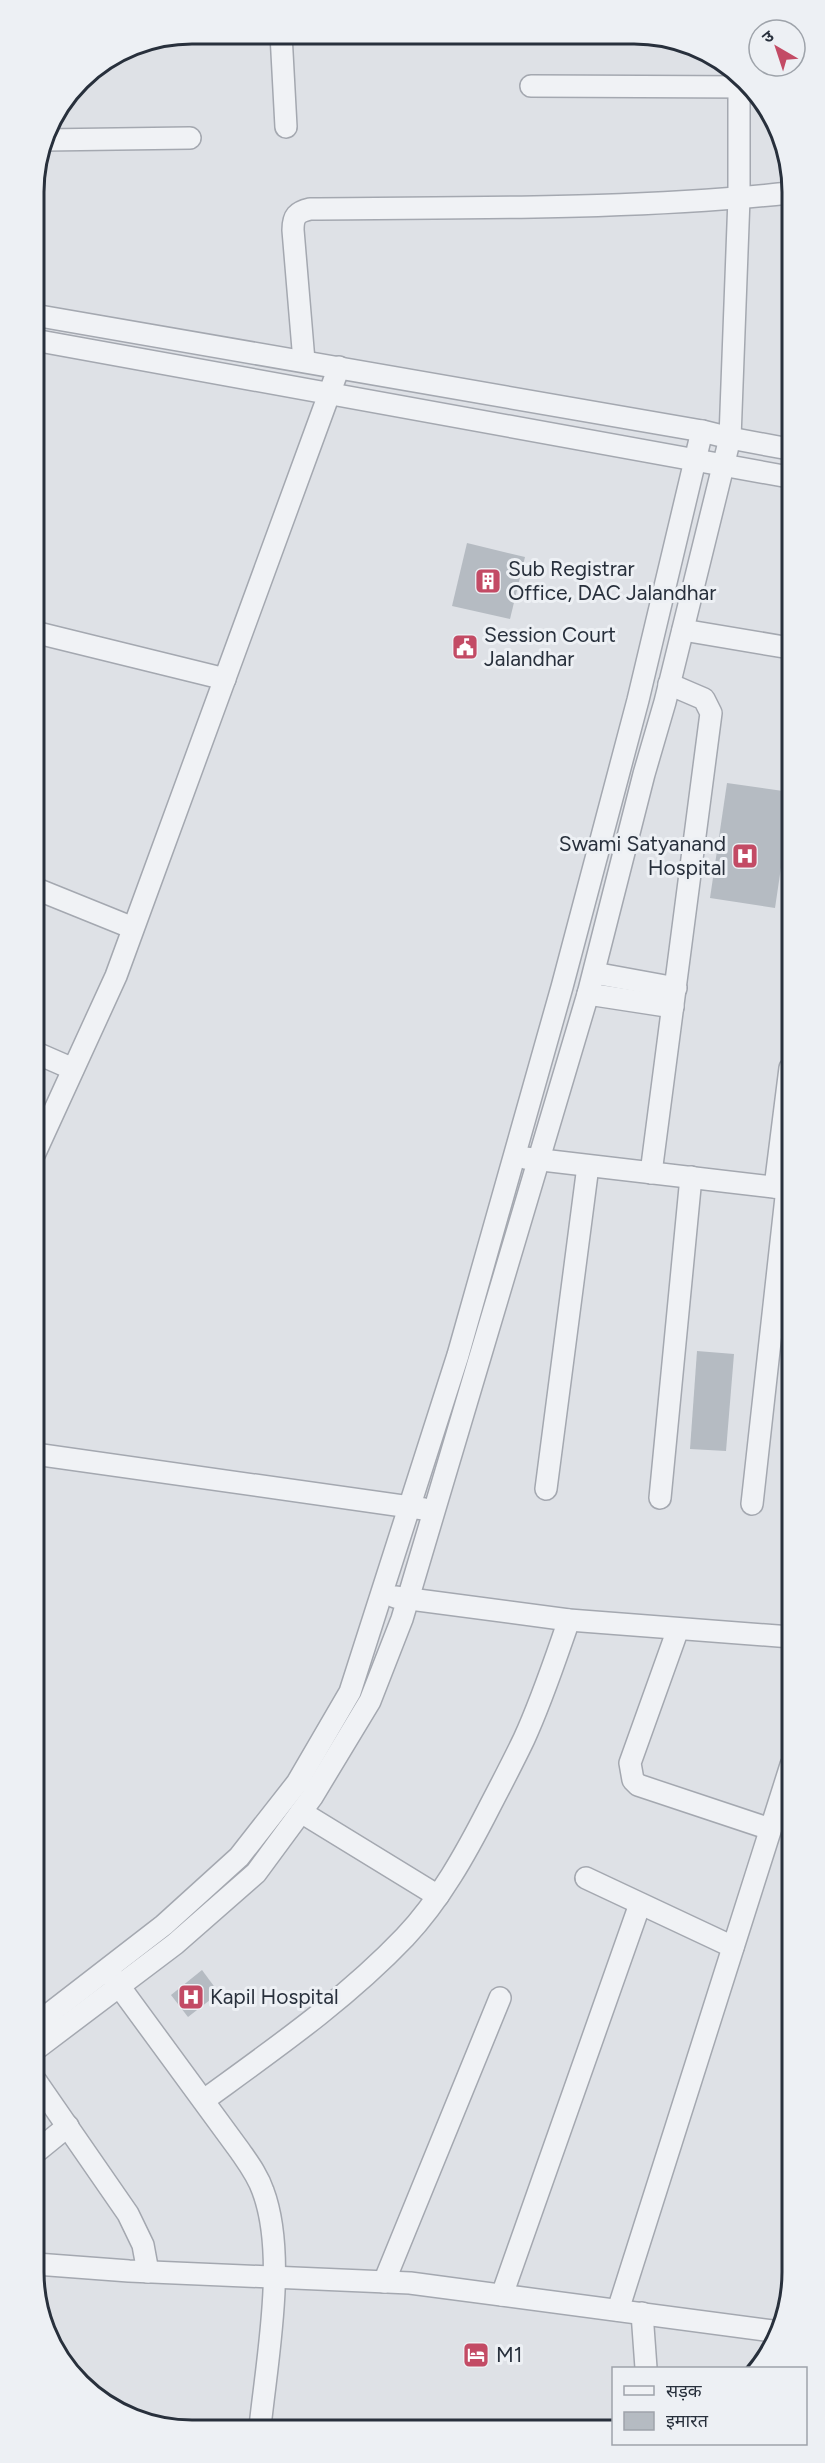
<svg xmlns="http://www.w3.org/2000/svg" width="825" height="2463" font-family="Figtree,'Noto Sans Devanagari',sans-serif">
  <style>
    .building { fill: #b5bbc2 }
    .lines { fill: none; stroke-linecap: round; stroke-linejoin: round }
    .minor-casing { stroke: #a4a8b0; stroke-width: 24 }
    .minor { stroke: #f0f2f5; stroke-width: 21 }
    .labels { text-anchor: middle; stroke-width: 6; stroke-linejoin: round; paint-order: stroke }
    .poi-label { font-size: 21px; fill: #28303c; stroke: #edf0f4; text-anchor: start }
    .rim { fill: none; stroke: #28303c; stroke-width: 3 }
  </style>
  <rect width="100%" height="100%" fill="#dee1e6"/>
  <g class="building">
    <polygon points="467,543 525,557 510,619 452,606"/>
    <polygon points="727,783 790,792 790,807 775,908 710,898"/>
    <polygon points="697,1351 734,1354 726,1451 690,1449"/>
    <polygon points="202,1970 219,1993 188,2017 171,1995"/>
  </g>
  <g class="lines">
    <defs>
      <g id="minor">
        <polyline points="281,34 286,127"/>
        <polyline points="531,86 750,87"/>
        <polyline points="44,140 190,138"/>
        <polyline points="34,315 702,431 730,438 789,449"/>
        <polyline points="34,340 789,477"/>
        <path d="M304,361L293,230C293,216 297,212 310,209C470,207 630,210 789,193"/>
        <polyline points="683,630 790,648"/>
        <polyline points="34,632 225,679"/>
        <polyline points="34,888 133,928"/>
        <polyline points="594,973 676,988"/>
        <polyline points="588,994 673,1007"/>
        <polyline points="34,1052 73,1069"/>
        <polyline points="35,1153 116,976 339,367"/>
        <polyline points="525,1158 790,1189"/>
        <polyline points="651,1173 711,713 704,699 669,684"/>
        <polyline points="775,1187 790,1068"/>
        <polyline points="35,1454 424,1509"/>
        <polyline points="546,1489 588,1166"/>
        <polyline points="660,1498 691,1177"/>
        <polyline points="752,1504 787,1188"/>
        <polyline points="395,1597 569,1620 791,1637"/>
        <polyline points="678,1629 630,1763 633,1780 638,1785 770,1829"/>
        <polyline points="301,1812 438,1896"/>
        <polyline points="586,1878 733,1947"/>
        <path d="M111,1975L240,2151C249,2164 258,2176 263,2191C287,2255 267,2359 260,2427"/>
        <polyline points="36,2024 164,1925 239,1857 297,1783 350,1692 458,1355 562,987 638,700 702,431"/>
        <polyline points="36,2049 175,1944 256,1873 312,1797 370,1701 402,1619 588,994 644,774 665,702 730,438 739,198 739,88"/>
        <polyline points="36,2081 128,2214 143,2245 148,2272"/>
        <path d="M204,2100C274,2049 345,2000 405,1937C440,1900 466,1853 489,1808C501,1785 513,1762 524,1739C542,1700 555,1660 569,1620"/>
        <polyline points="36,2152 68,2126"/>
        <polyline points="36,2264 129,2271 410,2283 780,2332"/>
        <polyline points="384,2282 500,1998"/>
        <polyline points="502,2295 640,1904"/>
        <polyline points="618,2310 791,1765"/>
        <polyline points="642,2313 646,2368"/>
      </g>
    </defs>
    <use href="#minor" class="minor-casing"/>
    <use href="#minor" class="minor"/>
  </g>
  <defs>
    <symbol id="building-square" viewBox="-11 -11 22 22"><rect x="-9" y="-9" width="18" height="18" rx="4" fill="#c34b65" stroke="#edf0f4"/><path d="M-4-6H4V6H1V3H-1V6H-4ZM-2.5-4.3h1.7v1.8h-1.7ZM.8-4.3h1.7v1.8H.8ZM-2.5-1h1.7V.8h-1.7ZM.8-1h1.7V.8H.8Z" fill="#fff"/></symbol>
    <symbol id="civic-square" viewBox="-11 -11 22 22"><rect x="-9" y="-9" width="18" height="18" rx="4" fill="#c34b65" stroke="#edf0f4"/><path d="M-.6-6.5H3V-4.5H.6V-3L4-1V1h2V6H-6V1h2V-1L-.6-3ZM-1.2 2.5V6h2.4V2.5Z" fill="#fff"/></symbol>
    <symbol id="hospital-square" viewBox="-11 -11 22 22"><rect x="-9" y="-9" width="18" height="18" rx="4" fill="#c34b65" stroke="#edf0f4"/><path d="M-5-5h3v3.5h4V-5h3V5h-3V1.5h-4V5h-3Z" fill="#fff"/></symbol>
    <symbol id="hotel-square" viewBox="-11 -11 22 22"><rect x="-9" y="-9" width="18" height="18" rx="4" fill="#c34b65" stroke="#edf0f4"/><path d="M-6-4.5h1.5V1H6V5H4.5V3h-9V5H-6ZM-4 0a1.8 1.8 0 1 1 3.6 0ZM.5 0V-2.5h3Q6-2.5 6 0Z" fill="#fff"/></symbol>
  </defs>
  <g fill-rule="evenodd">
    <use href="#building-square" x="473" y="566" width="30" height="30"/>
    <use href="#civic-square" x="450" y="632" width="30" height="30"/>
    <use href="#hospital-square" x="730" y="841" width="30" height="30"/>
    <use href="#hospital-square" x="176" y="1982" width="30" height="30"/>
    <use href="#hotel-square" x="461" y="2340" width="30" height="30"/>
  </g>
  <g class="labels">
    <g class="poi-label">
      <text x="508" y="576">Sub Registrar<tspan x="508" dy="24">Office, DAC Jalandhar</tspan></text>
      <text x="484" y="642">Session Court<tspan x="484" dy="24">Jalandhar</tspan></text>
      <text x="726" y="851" text-anchor="end">Swami Satyanand<tspan x="726" dy="24">Hospital</tspan></text>
      <text x="210" y="2004">Kapil Hospital</text>
      <text x="496" y="2362">M1</text>
    </g>
  </g>
  <path d="M0 0H825V2463H0ZM192 44H634A148 148 0 0 1 782 192V2272A148 148 0 0 1 634 2420H192A148 148 0 0 1 44 2272V192A148 148 0 0 1 192 44Z" fill="#edf0f4" fill-rule="evenodd"/>
  <path class="rim" d="M192 44H634A148 148 0 0 1 782 192V2272A148 148 0 0 1 634 2420H192A148 148 0 0 1 44 2272V192A148 148 0 0 1 192 44Z"/>
  <rect x="612" y="2367" width="195" height="78" fill="#edf0f4" stroke="#9ea3aa" stroke-width="1.5"/>
  <rect x="624" y="2386" width="30" height="9" fill="#f0f2f5" stroke="#9ea3aa" stroke-width="1.5"/>
  <text x="666" y="2397" font-size="18" fill="#28303c">सड़क</text>
  <rect x="624" y="2412" width="30" height="18" fill="#b5bbc2" stroke="#9ea3aa" stroke-width="1.5"/>
  <text x="666" y="2427" font-size="18" fill="#28303c">इमारत</text>
  <g transform="translate(777 48) rotate(321)"><circle r="28" fill="#edf0f4" stroke="#9ea3aa" stroke-width="1.5"/>
  <path d="M0-4.5L10 22L0 15L-10 22Z" fill="#c34b65"/>
  <text y="-9" font-size="16" font-weight="bold" text-anchor="middle" fill="#28303c">उ</text>
  </g>
</svg>
